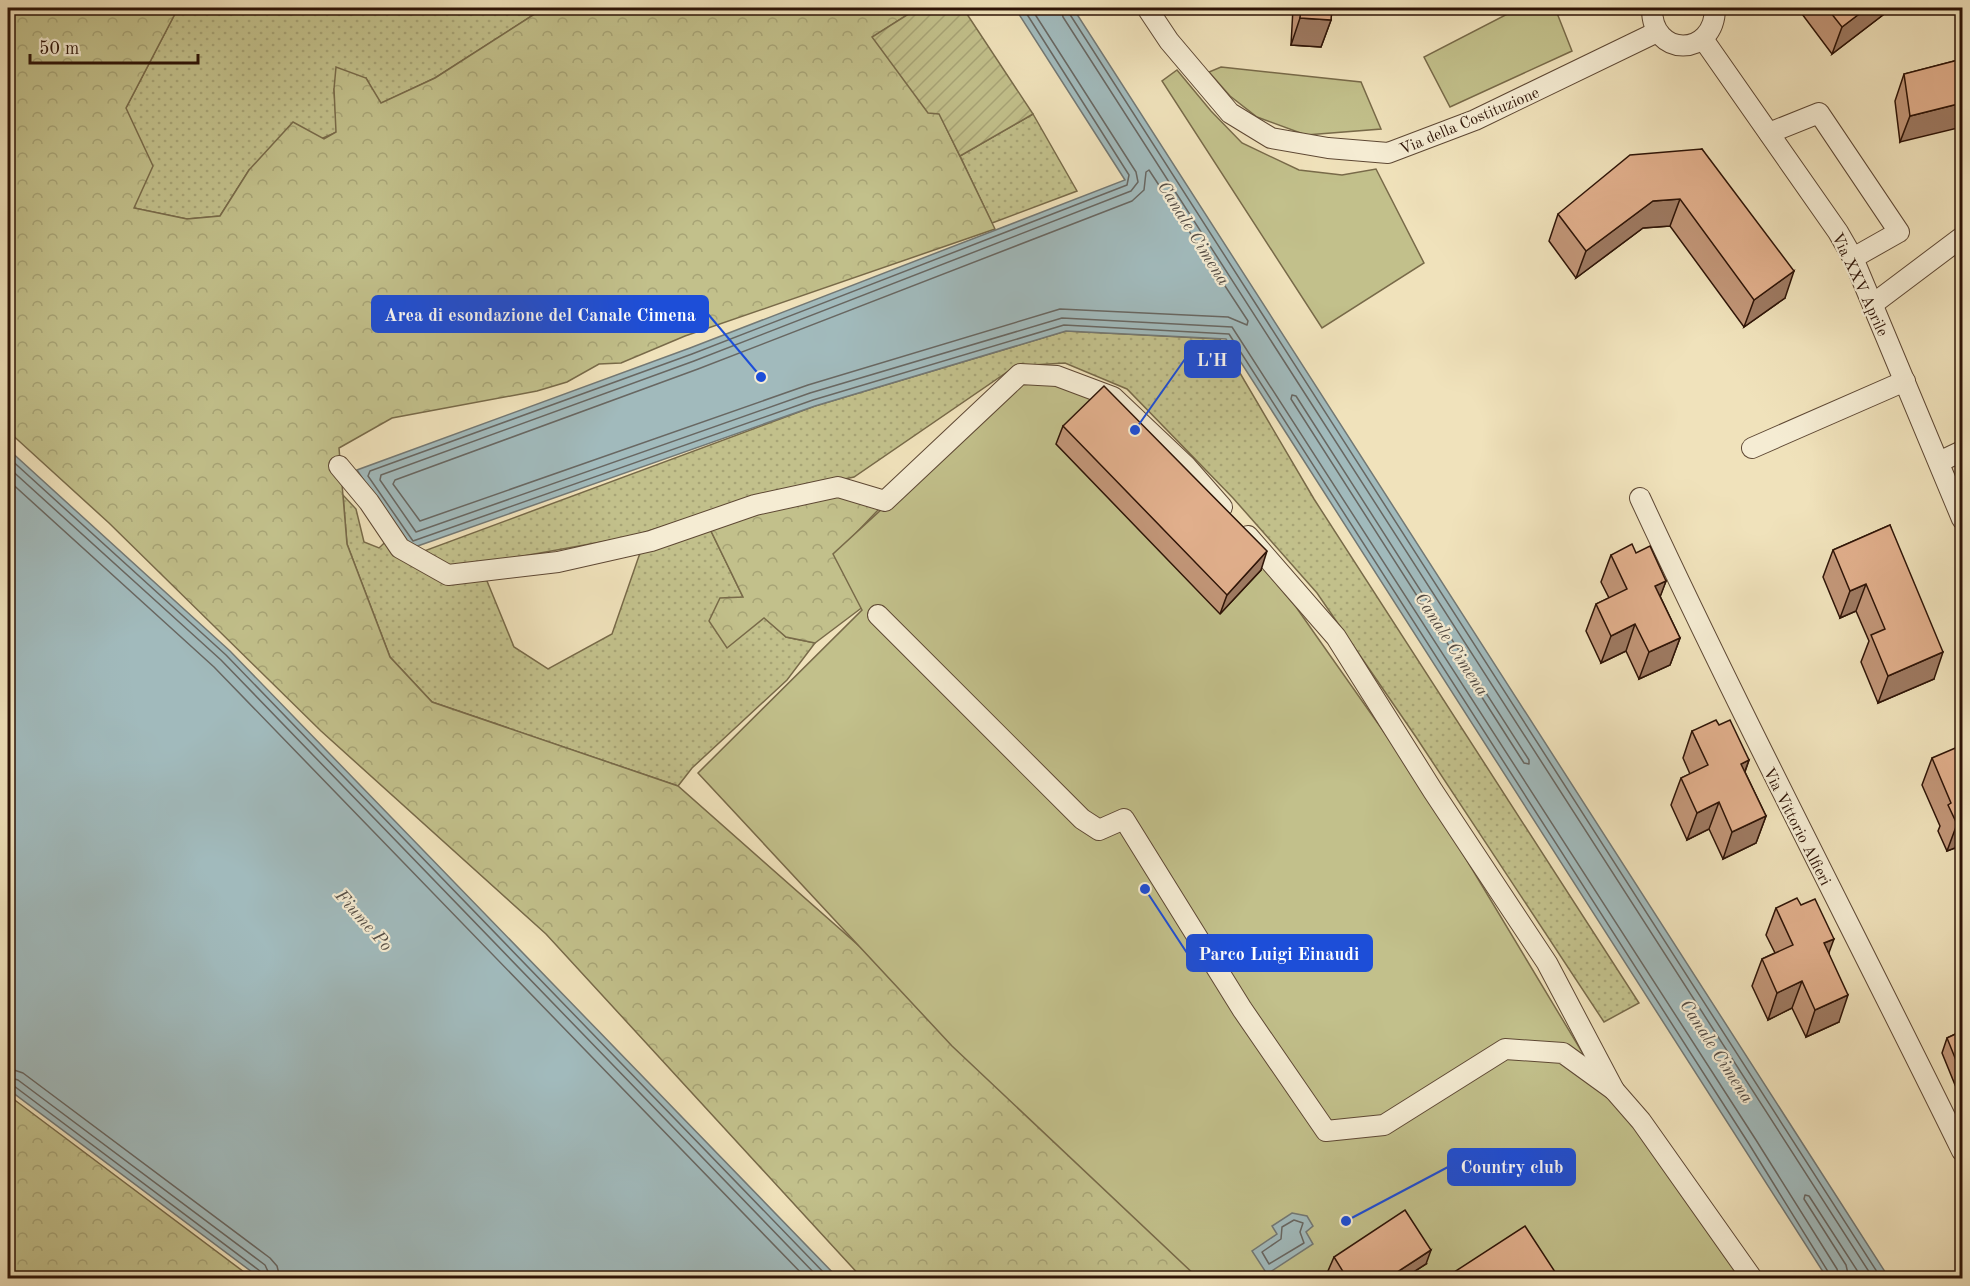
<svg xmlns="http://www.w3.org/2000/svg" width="1970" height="1286" font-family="'Old Standard TT',serif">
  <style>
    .grass { fill: url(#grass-dots); stroke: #786a49; stroke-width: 1.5 }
    .forest { fill: url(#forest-crowns); stroke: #786a49; stroke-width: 1.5 }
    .park { fill: #c2c08b; stroke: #786a49; stroke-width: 1.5 }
    .garden { fill: url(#garden-furrows); stroke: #786a49; stroke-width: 1.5 }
    .water { fill: #a1babc; stroke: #737874; stroke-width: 1.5 }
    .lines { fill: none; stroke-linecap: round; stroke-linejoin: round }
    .shore { stroke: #686762; stroke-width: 1.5 }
    .minor-casing { stroke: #5e4834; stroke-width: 22 }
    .minor { stroke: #f5ecd3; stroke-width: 20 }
    .wall { fill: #c29678; stroke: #2e1407; stroke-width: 1.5 }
    .shaded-wall { fill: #9e7a62; stroke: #2e1407; stroke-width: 1.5 }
    .building { fill: #e1af8c; stroke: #2e1407; stroke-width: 1.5 }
    .labels { text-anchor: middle; stroke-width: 4.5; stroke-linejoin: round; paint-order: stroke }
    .street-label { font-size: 16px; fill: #2e1407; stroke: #f5ecd3 }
    .water-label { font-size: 18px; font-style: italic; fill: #564e46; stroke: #f5ecd3 }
    .leader { fill: none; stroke: #1d4ed8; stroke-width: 2 }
    .callout-dot { fill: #1d4ed8; stroke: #f5ecd3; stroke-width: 2 }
    .callout { fill: #1d4ed8; stroke: #1d4ed8; stroke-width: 2 }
    .callout-label { font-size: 18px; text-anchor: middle; font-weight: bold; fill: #fff }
  </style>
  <defs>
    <pattern id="grass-dots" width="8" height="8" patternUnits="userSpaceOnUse" patternTransform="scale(1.5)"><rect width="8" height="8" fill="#c2c08b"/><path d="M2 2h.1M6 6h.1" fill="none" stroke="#a7a476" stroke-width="1.8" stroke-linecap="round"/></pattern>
    <pattern id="forest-crowns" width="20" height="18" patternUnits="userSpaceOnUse" patternTransform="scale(1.5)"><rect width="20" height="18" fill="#c2c08b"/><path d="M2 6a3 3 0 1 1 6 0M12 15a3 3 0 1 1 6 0" fill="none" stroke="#a7a476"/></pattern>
    <pattern id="garden-furrows" width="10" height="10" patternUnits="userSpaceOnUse" patternTransform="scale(1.5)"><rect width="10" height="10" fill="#c2c08b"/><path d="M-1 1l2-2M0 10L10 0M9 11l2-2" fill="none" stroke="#a7a476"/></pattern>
  </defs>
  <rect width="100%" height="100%" fill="#f0e2bb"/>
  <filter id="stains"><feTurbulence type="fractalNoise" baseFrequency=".00333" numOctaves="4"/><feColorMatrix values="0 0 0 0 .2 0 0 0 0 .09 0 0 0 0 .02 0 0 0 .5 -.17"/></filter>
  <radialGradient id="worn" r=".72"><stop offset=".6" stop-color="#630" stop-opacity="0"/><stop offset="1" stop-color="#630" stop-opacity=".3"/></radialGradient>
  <g class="grass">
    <polygon points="178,8 544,8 435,78 380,104 366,78 334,89 337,132 249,170 220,216 187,219 134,208 126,108"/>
    <polygon points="1033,114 1077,191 992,223 960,156"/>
    <polygon points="1066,331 1220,339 1314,499 1639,1003 1604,1022 1416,737 1317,593 1233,498 1127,389 1065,363 1016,366 854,477 758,497 629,537 456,568 487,581 514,647 548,669 612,634 641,550 709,527 743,597 786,637 815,643 787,680 692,768 678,786 432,702 390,657 347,544 343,495 356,509 364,542 379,548 397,531 419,553 815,406"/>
  </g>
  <g class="forest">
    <polygon points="8,8 178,8 126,108 153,166 134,208 187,219 220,216 249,170 293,122 324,139 336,132 334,89 336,67 366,78 381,103 435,78 544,8 918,8 873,37 939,113 995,229 685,336 621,363 599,364 567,382 537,391 392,418 339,448 347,544 390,657 432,702 678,786 951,1027 1204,1278 862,1278 546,934 321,731 109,523 8,431"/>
    <polygon points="836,493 879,509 836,554 876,597 815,643 786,637 764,618 727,648 709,621 720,598 743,597 709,527"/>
    <polygon points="8,1095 252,1278 17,1278 8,1267"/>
  </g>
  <g class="park">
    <polygon points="1519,8 1555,8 1572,51 1450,107 1424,57"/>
    <polygon points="1221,67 1361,82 1381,129 1306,135 1257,117 1230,96 1209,72"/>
    <polygon points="1177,70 1211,111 1242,143 1299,170 1342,175 1376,169 1424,263 1322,328 1162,81"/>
    <polygon points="1021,381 1075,388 1125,415 1216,511 1296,607 1424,789 1612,1102 1642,1135 1741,1278 1198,1278 952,1046 698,773 862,610 833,554"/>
  </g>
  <polygon class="garden" points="918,8 963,8 1033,114 960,156 939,114 928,113 872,37"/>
  <g class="water">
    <polygon points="1015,8 1073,8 1889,1278 1827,1278 1226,339 1066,331 815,406 409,549 357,470 690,348 1125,180"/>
    <polygon points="8,449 230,651 838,1278 260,1278 8,1089"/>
    <polygon points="1292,1213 1307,1216 1313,1226 1306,1232 1313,1244 1267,1274 1252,1251 1277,1234 1272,1226"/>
  </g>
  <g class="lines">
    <g class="shore">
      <polyline points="1023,8 1129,175 1127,185 692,354 370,471 368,476 413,541 813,400 1064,325 1229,334 1749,1144 1832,1278"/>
      <polyline points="1031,8 1136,172 1138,182 1131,191 694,361 381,475 380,480 416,532 810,393 1062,318 1232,327 1756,1140 1837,1269 1840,1278"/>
      <polyline points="1061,8 1063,17 1873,1278"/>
      <polyline points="1068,8 1069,13 1881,1278"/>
      <polygon points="1149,170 1248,321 1247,325 1228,317 1060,309 808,385 420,521 393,484 395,480 698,369 1132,201 1144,190 1146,172"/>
      <polygon points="1292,395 1296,396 1529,760 1529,764 1524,763 1291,399"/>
      <polyline points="8,457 226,655 829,1278"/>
      <polyline points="8,467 221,660 819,1278"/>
      <polyline points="8,480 214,667 806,1278"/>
      <polyline points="8,1068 23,1073 270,1258 277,1266 280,1278"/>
      <polyline points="8,1077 18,1080 265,1265 271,1278"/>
      <polyline points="8,1084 14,1086 260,1271 263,1278"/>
      <polygon points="1294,1220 1303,1223 1300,1232 1304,1243 1269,1264 1262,1252 1281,1239 1282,1227"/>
      <polyline points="1849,1278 1846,1265 1804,1199 1805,1195 1809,1196 1862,1278"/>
    </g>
    <defs>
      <g id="minor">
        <polyline points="1147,8 1169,41 1230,113 1271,138 1328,148 1388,153 1475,120 1657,32"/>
        <path d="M1652,8C1651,58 1715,58 1715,8"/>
        <polyline points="1703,39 1838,232 1853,258 1962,519"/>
        <polyline points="1769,133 1819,113 1899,232 1853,258"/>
        <polyline points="1873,304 1962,237"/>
        <polyline points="1752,448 1905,381"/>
        <polyline points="1939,462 1962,451"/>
        <polyline points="339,466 369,502 400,548 448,575 558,562 651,541 755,505 838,487 885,501 1020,374 1057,376 1113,397 1186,466 1222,507"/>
        <path d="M1640,498C1742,718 1855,933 1962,1151"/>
        <polyline points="1248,536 1336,637 1433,791 1547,963 1614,1090"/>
        <polyline points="878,615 1082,819 1099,830 1124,819 1242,1009 1326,1131 1384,1125 1505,1049 1563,1053 1614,1090 1641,1121 1752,1278"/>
      </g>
    </defs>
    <use href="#minor" class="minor-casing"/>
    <use href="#minor" class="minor"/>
  </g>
  <g class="wall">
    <polygon points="1293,8 1332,8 1331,20 1321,47 1291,45"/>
    <polygon points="1799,8 1892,8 1832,54 1799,10"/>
    <polygon points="1962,59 1900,142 1895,101 1904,74"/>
    <polygon points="1702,149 1785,298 1744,327 1670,226 1643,228 1576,278 1549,241 1558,214"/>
    <polygon points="1063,426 1261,570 1220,614 1056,444"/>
    <polygon points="1890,525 1934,679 1878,703 1861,662 1869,641 1856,611 1840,618 1823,577 1833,550"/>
    <polygon points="1636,553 1666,581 1660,596 1680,638 1670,665 1639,679 1626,651 1601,663 1586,631 1596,604 1609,598 1601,582 1611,555"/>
    <polygon points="1719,725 1749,760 1745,772 1766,816 1756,843 1723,859 1709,829 1687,840 1671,805 1681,778 1690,774 1683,758 1692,731"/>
    <polygon points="1962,749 1962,864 1955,848 1947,851 1938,831 1940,826 1922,785 1932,758"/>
    <polygon points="1801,905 1829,953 1839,1022 1806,1037 1792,1008 1768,1020 1752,986 1762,959 1775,953 1766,935 1776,908"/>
    <polygon points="1962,1031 1962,1102 1942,1053 1947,1038"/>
    <polygon points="1334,1257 1426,1264 1404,1278 1333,1278 1328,1271"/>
  </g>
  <g class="shaded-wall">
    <polygon points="1867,8 1892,8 1832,54 1842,27"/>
    <polygon points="1300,18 1331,20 1321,47 1291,45"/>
    <polygon points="1962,103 1962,127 1900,142 1910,116"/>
    <polygon points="1680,199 1670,226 1643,228 1576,278 1586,251 1653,201"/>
    <polygon points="1794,271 1785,298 1744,327 1754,300"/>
    <polygon points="1267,551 1261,570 1220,614 1227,595"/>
    <polygon points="1666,581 1656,608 1655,586"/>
    <polygon points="1866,584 1856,611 1840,618 1850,591"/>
    <polygon points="1635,624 1626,651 1601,663 1611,636"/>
    <polygon points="1680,638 1670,665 1639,679 1649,652"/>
    <polygon points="1943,652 1934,679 1878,703 1888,676"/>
    <polygon points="1749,760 1739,787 1741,764"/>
    <polygon points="1719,802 1709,829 1687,840 1697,813"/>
    <polygon points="1766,816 1756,843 1723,859 1732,832"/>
    <polygon points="1962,822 1962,828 1955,848 1947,851 1957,824"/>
    <polygon points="1834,939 1824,966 1824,943"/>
    <polygon points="1802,981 1792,1008 1768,1020 1777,993"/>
    <polygon points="1848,995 1839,1022 1806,1037 1815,1010"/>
    <polygon points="1431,1250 1426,1264 1404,1278 1388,1278"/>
  </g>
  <g class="building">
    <polygon points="1301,8 1332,8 1331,20 1300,18"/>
    <polygon points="1827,8 1867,8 1842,27"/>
    <polygon points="1962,59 1962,103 1910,116 1904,74"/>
    <polygon points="1702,149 1794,271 1754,300 1680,199 1653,201 1586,251 1558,214 1630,155"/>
    <polygon points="1104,386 1267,551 1227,595 1063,426"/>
    <polygon points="1890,525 1943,652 1888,676 1871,635 1885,629 1866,584 1850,591 1833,550"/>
    <polygon points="1632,544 1636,553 1650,546 1666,581 1655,586 1680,638 1649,652 1635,624 1611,636 1596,604 1627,589 1611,555"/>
    <polygon points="1716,720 1719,725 1730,720 1749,760 1741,764 1766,816 1732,832 1719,802 1697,813 1681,778 1708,765 1692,731"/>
    <polygon points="1960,746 1962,750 1962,749 1962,822 1957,824 1948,805 1951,803 1932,758"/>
    <polygon points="1797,898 1801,905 1815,899 1834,939 1824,943 1848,995 1815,1010 1802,981 1777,993 1762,959 1793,945 1776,908"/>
    <polygon points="1962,1031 1962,1075 1947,1038"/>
    <polygon points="1405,1210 1431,1250 1388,1278 1347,1278 1334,1257"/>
    <polygon points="1525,1226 1559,1278 1445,1278"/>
  </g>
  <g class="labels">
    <g class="street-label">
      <text transform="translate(1469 120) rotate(-23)" y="6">Via della Costituzione</text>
      <text transform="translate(1861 284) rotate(65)" y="6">Via XXV Aprile</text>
      <text transform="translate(1798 826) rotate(63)" y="6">Via Vittorio Alfieri</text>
    </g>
    <g class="water-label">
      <text transform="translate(1194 233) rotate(58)" y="6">Canale Cimena</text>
      <text transform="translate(1452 644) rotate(57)" y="6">Canale Cimena</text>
      <text transform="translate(364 920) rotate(48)" y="6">Fiume Po</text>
      <text transform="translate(1717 1051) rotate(57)" y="6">Canale Cimena</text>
    </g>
  </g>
  <path class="leader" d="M761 377L708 314M1135 430L1185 359M1145 889L1187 953M1346 1221L1448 1167"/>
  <g class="callout-dot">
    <circle cx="761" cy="377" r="6"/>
    <circle cx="1135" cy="430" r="6"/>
    <circle cx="1145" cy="889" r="6"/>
    <circle cx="1346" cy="1221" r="6"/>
  </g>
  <g class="callout">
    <rect x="372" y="296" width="336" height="36" rx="6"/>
    <rect x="1185" y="341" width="55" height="36" rx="6"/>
    <rect x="1187" y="935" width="185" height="36" rx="6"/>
    <rect x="1448" y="1149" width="127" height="36" rx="6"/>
  </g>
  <g class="callout-label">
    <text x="540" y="321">Area di esondazione del Canale Cimena</text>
    <text x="1212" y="366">L'H</text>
    <text x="1279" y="960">Parco Luigi Einaudi</text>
    <text x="1512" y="1173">Country club</text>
  </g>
  <rect width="1970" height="1286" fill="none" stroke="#f0e2bb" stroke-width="30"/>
  <rect x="9" y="9" width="1952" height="1268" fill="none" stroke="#2e1407" stroke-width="3"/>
  <rect x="15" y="15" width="1940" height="1256" fill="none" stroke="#2e1407" stroke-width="1.5"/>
  <path d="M30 54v9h168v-9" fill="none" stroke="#2e1407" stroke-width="3"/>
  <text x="39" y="54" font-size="18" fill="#2e1407" stroke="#f5ecd3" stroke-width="4.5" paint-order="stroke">50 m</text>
  <rect width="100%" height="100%" filter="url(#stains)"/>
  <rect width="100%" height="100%" fill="url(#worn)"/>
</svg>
